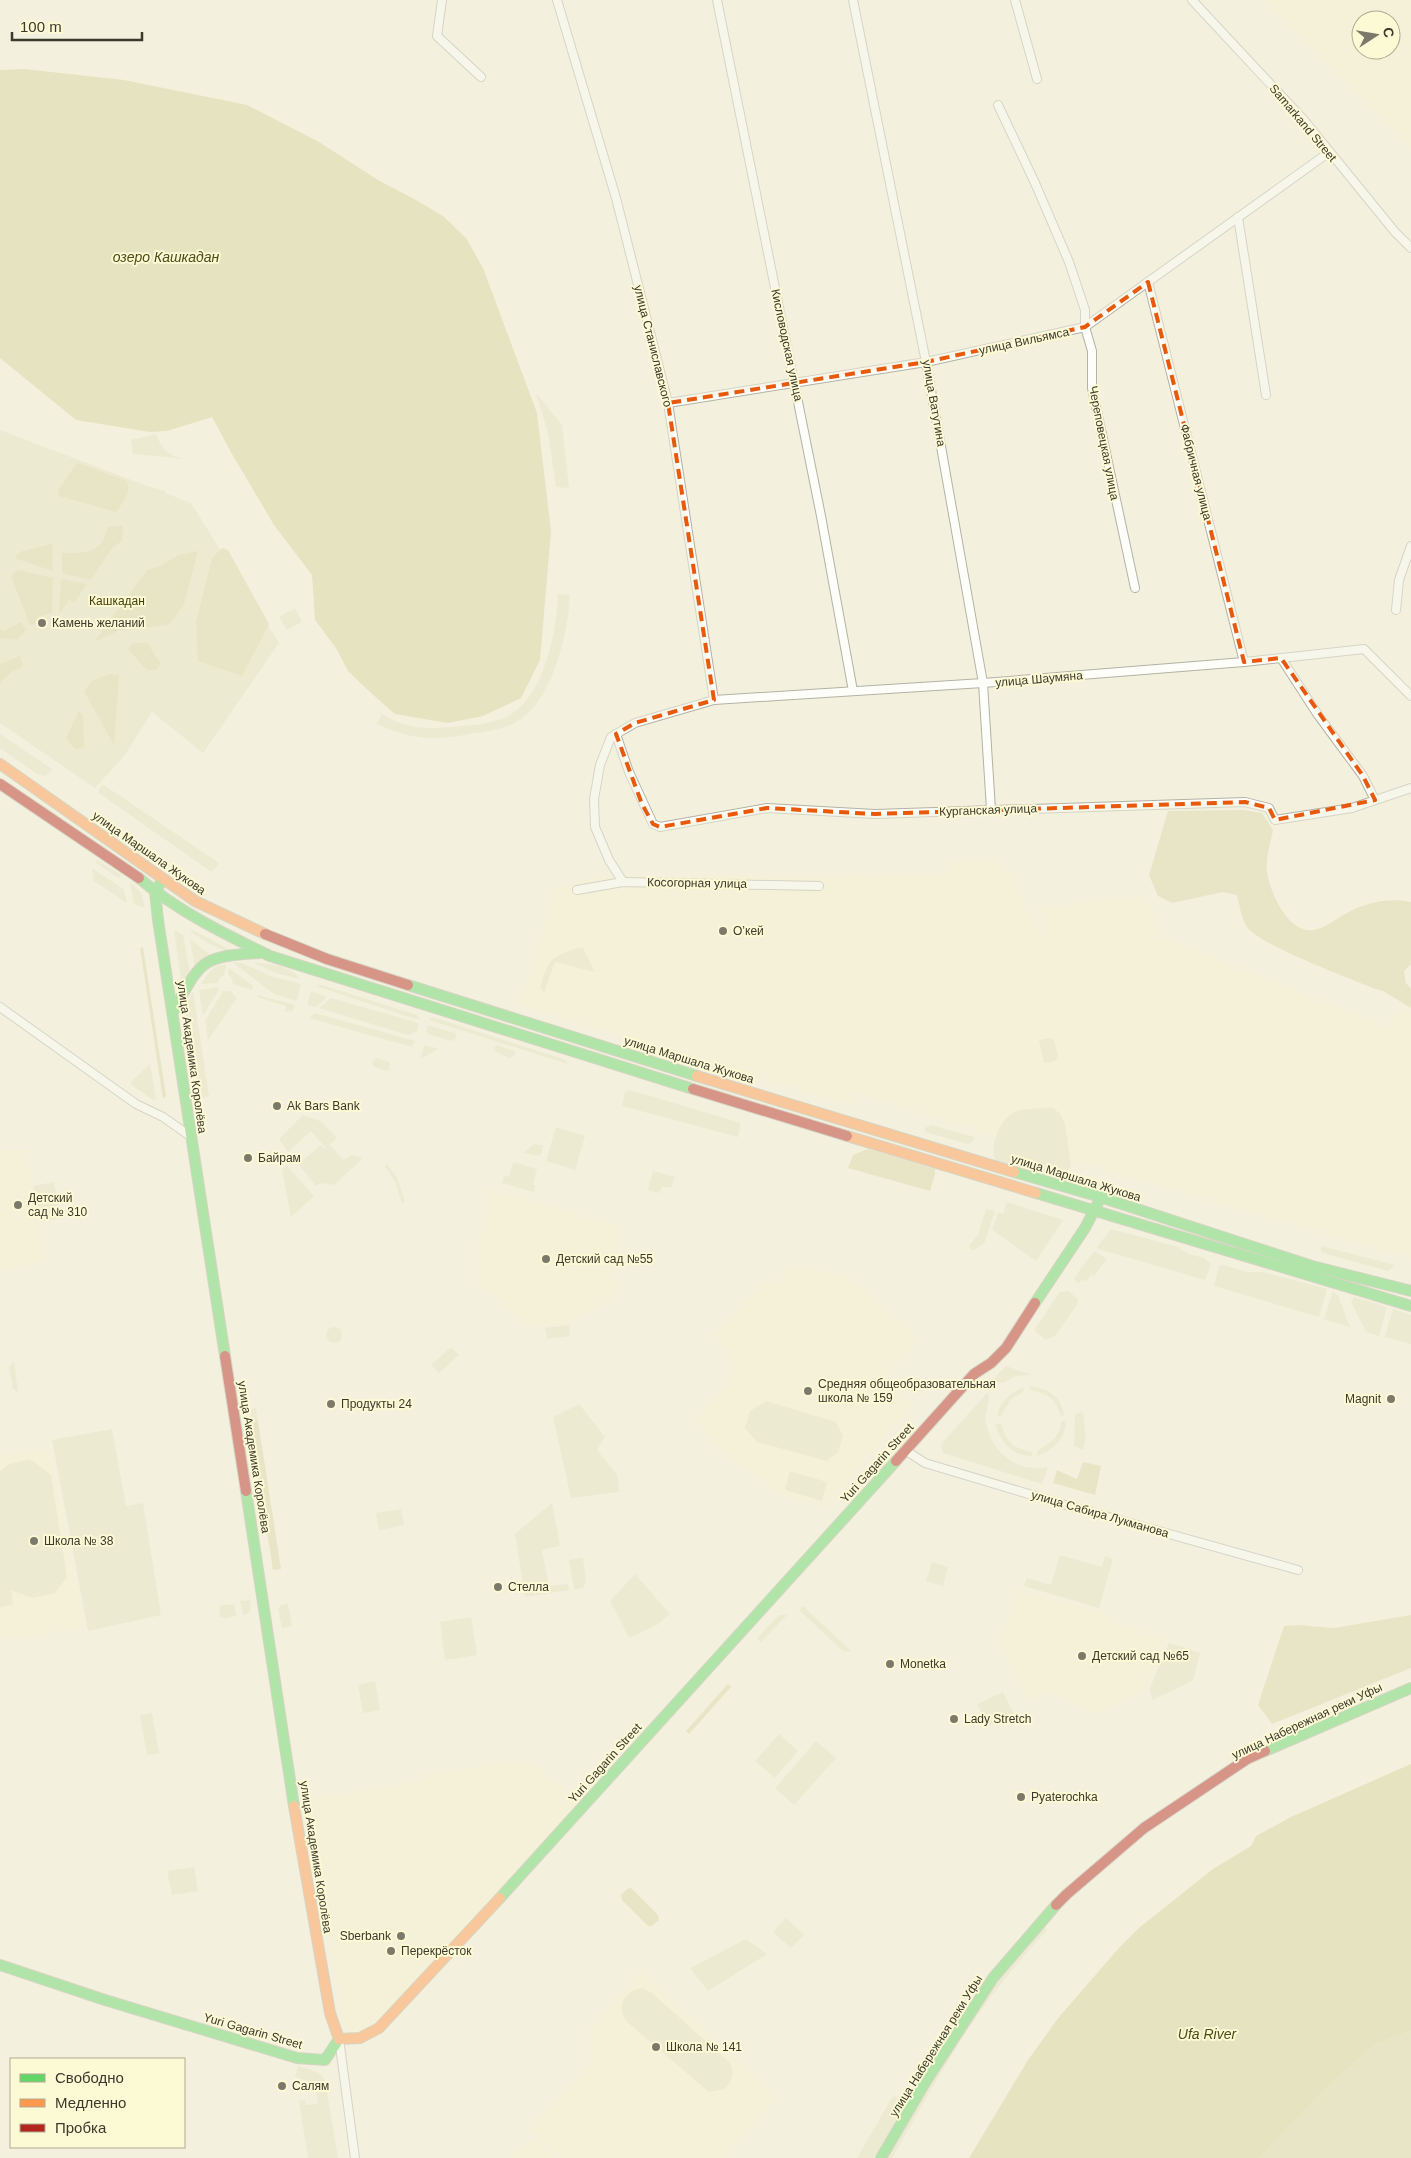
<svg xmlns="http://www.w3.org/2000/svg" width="1411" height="2158" font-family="Arial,sans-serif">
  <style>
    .built { fill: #f5f2d1; fill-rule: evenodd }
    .green { fill: #e5e2c1 }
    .forest { fill: #dcd7a8 }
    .water { fill: #d8d29b }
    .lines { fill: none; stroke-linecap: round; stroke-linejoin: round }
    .street-casing { stroke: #b4b2a4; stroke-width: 10 }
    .fast-casing { stroke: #b4b2a4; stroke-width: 12 }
    .slow-casing { stroke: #b4b2a4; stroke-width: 12 }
    .jam-casing { stroke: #b4b2a4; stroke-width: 12 }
    .street { stroke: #fdfdfa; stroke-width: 8 }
    .fast { stroke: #63d668; stroke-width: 10 }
    .slow { stroke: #ff974d; stroke-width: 10 }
    .jam { stroke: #b3261e; stroke-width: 10 }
    .marked { fill: none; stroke: #e8590c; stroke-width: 4; stroke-dasharray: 10 6; stroke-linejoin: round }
    .poi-dot { fill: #7b796a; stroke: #fcf9d5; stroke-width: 2 }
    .labels { text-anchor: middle; stroke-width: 4; stroke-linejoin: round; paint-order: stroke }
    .street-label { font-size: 12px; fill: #3b392c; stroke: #fcf9d5 }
    .park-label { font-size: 12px; fill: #463f07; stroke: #fcf9d5 }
    .poi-label { font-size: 12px; fill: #3b392c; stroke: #fcf9d5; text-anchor: start }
    .water-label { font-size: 14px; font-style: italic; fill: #504a14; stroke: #fcf9d5 }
  </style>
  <rect width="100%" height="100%" fill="#f3f1de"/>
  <g class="built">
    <path d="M1261,0H1411V148ZM1361,20H1391V50H1361Z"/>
    <polygon points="994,860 1014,876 1026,910 1045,936 1041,908 1139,896 1154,913 1160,936 1387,1027 1398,1009 1411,1013 1411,1258 1083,1164 858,1093 853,1106 520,1005 555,888 602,876 931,875 948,869 947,863"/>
    <polygon points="0,1150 25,1150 46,1260 0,1270"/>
    <polygon points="493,1189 623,1228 610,1276 620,1280 614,1298 566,1324 527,1327 478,1283 478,1242"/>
    <polygon points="786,1267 845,1274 918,1339 883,1379 912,1404 825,1508 779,1493 719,1451 697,1419 732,1376 732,1357 715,1334 766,1279 779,1284"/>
    <polygon points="49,1448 85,1627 0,1641 0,1456"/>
    <polygon points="1017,1589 1114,1617 1113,1622 1166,1639 1146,1689 1095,1714 1048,1691 1028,1700 1000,1643"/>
    <polygon points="516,1762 534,1764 579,1804 370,2034 352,2035 343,2026 307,1798 417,1782 422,1775"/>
    <polygon points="640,1971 777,2097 723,2158 561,2158 529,2129 590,2065 590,2029"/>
    <polygon points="535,2137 557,2158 512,2158 511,2154"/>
  </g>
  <g class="green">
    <polygon points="536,393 562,425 569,488 556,487 548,433"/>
    <polygon points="0,430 150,487 165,491 165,493 191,503 279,643 203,753 152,712 125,755 95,788 0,723"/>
    <path d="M156,434C162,450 169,456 186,459L133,454L131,440Z"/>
    <path d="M558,594L570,595C568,633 553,700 518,721C504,730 485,731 470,734C431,741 413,740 377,724L382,714C404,729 426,729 451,727C468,726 489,724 504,718C543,702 557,632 558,594Z"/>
    <polygon points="295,608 302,622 287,630 279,617"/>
    <polygon points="0,734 52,769 46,776 37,774 0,748"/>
    <polygon points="104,785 219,863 213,871 210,871 99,793 99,788"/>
    <polygon points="97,860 121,875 118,878 95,862"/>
    <polygon points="92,868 124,890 127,903 94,881"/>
    <polygon points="130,882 141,893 145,908 134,904"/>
    <path d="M191,929L232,951C218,951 202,939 191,932Z"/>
    <polygon points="174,930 183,935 190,973 182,986"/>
    <polygon points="190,939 210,955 195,968"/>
    <path d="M577,948H583L595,972L555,962L544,993L540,988C549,958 548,960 577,948Z"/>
    <polygon points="232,962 242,963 270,976 301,984 297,1001 274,994"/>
    <path d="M254,963C269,963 291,966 300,979L276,973Z"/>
    <polygon points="218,965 226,965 224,975 220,977 217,983 201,984 210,971"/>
    <polygon points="229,968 253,986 252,990 233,984 232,978 228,975"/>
    <polygon points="322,985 417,1015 420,1019 415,1019 316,986"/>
    <polygon points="217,987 219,990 203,1015 199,990"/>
    <polygon points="193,991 209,1096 203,1098 200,1095 185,1008"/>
    <polygon points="223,991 230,991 237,998 208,1040 205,1021"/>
    <polygon points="311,991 327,997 316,1007 307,1005"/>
    <polygon points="257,995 295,1005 293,1011 285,1012 286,1006 257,997"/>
    <polygon points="331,998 415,1022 419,1025 417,1031 408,1035 319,1008"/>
    <polygon points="315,1013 415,1041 412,1047 309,1018"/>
    <polygon points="432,1017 566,1060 568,1064 429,1020"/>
    <polygon points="428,1025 457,1034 455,1039 451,1041 428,1034 426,1031"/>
    <polygon points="1049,1038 1054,1039 1058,1057 1055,1061 1044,1063 1039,1040"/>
    <polygon points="425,1045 439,1049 420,1059"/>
    <polygon points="496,1045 515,1051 514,1056 509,1058 494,1051"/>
    <polygon points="377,1058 390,1062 390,1069 386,1071 373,1066 372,1062"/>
    <polygon points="150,1064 156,1099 153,1100 132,1085 131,1082"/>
    <polygon points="630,1090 741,1123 738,1137 622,1106 625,1092"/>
    <path d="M1051,1107L1060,1113L1065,1124L1071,1165L1066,1174L1057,1179L997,1162C992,1155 993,1148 995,1139C1007,1105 1019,1111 1051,1107Z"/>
    <polygon points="303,1115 322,1122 337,1138 327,1147 330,1145 343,1160 352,1155 363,1158 334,1185 321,1183 316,1186 298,1164 321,1145 325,1149 326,1148 311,1131 288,1152 279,1139"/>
    <polygon points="931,1125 974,1137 975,1139 968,1144 925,1132 925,1128"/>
    <polygon points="556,1127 585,1136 575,1170 546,1161"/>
    <polygon points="534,1144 543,1146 541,1154 538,1156 524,1153"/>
    <polygon points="513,1162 537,1169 533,1184 523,1181 535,1185 534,1192 502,1183 504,1176 509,1177"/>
    <polygon points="387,1164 397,1178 405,1201 402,1204 395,1181 385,1166"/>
    <polygon points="287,1166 314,1196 291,1217 282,1170"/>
    <polygon points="653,1171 675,1177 671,1188 662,1186 659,1193 648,1190"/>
    <polygon points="54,1182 61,1218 40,1222 33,1186"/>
    <polygon points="1007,1202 1063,1220 1036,1261 992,1230 998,1212 1003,1214"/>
    <polygon points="986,1209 995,1211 984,1244 972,1251 969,1246 978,1235"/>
    <polygon points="1111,1229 1178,1247 1188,1254 1204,1258 1211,1264 1205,1280 1099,1249 1097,1247"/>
    <polygon points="1321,1246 1395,1265 1388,1271 1323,1253 1321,1250"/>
    <polygon points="1094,1251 1107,1259 1094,1276 1091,1275 1086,1281 1082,1280 1078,1284 1074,1278"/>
    <polygon points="1223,1265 1247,1272 1263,1272 1327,1289 1319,1317 1214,1286 1219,1266"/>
    <polygon points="1069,1291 1078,1300 1078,1303 1055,1336 1046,1340 1035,1331 1035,1329 1060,1292"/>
    <polygon points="1333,1291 1338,1296 1350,1327 1324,1319"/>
    <polygon points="1354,1297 1387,1307 1379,1336 1366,1332 1352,1304 1351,1301"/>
    <polygon points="1393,1309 1411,1315 1411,1344 1385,1337"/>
    <polygon points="569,1325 570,1336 547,1339 545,1328"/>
    <circle cx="334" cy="1335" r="8"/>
    <polygon points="451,1347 459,1355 439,1373 431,1365"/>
    <polygon points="14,1362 18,1392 13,1389 9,1367"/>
    <polygon points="1006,1366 1031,1375 1016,1376 1003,1383 992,1381"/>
    <path d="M1029,1386C1047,1388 1062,1396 1064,1415L1061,1416C1055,1398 1049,1394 1030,1390Z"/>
    <path d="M1023,1388L1024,1391L1011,1399L1001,1416H997C1000,1402 1010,1392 1023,1388Z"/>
    <path d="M988,1392C991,1405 984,1412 986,1423C992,1453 1017,1473 1048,1467L1042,1484L943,1453L941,1446L943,1442Z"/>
    <polygon points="766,1401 836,1422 843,1436 838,1452 827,1461 757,1442 745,1428 750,1411"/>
    <polygon points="579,1404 605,1437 597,1450 618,1476 619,1492 571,1498 553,1417"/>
    <polygon points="256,1408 258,1421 250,1422 251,1409"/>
    <polygon points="1083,1412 1086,1437 1083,1450 1074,1446 1075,1414"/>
    <path d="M1061,1421H1066C1065,1439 1054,1450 1037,1456V1451C1050,1443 1060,1438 1061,1421Z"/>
    <path d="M995,1424H1001C1008,1444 1011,1447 1032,1452V1456C1010,1455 1002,1443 995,1424Z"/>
    <polygon points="112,1429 126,1506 143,1503 161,1615 88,1631 52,1440"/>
    <polygon points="30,1459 51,1475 67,1577 55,1593 32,1598 11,1590 13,1605 0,1607 0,1471 9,1464"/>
    <polygon points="790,1471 827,1482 822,1501 785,1490"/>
    <polygon points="552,1503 560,1546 542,1550 549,1586 568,1584 569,1590 525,1597 515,1534"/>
    <polygon points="401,1509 404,1525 379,1530 376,1513"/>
    <polygon points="1060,1555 1102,1567 1105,1556 1113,1559 1099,1608 1024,1586 1027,1578 1051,1585"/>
    <polygon points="583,1558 586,1582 583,1588 574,1590 569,1560"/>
    <polygon points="932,1562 948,1567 943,1586 926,1581"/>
    <polygon points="635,1574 670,1614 657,1625 629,1638 610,1601"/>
    <polygon points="250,1600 251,1608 249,1613 243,1615 240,1601"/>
    <polygon points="234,1604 236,1616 225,1618 220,1616 219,1606"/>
    <polygon points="288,1604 292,1626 282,1628 278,1609 281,1605"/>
    <polygon points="803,1606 852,1652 843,1651 799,1610"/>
    <polygon points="779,1615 787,1615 761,1642 757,1638"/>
    <polygon points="471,1617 477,1655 445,1660 440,1622"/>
    <polygon points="1169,1643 1200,1653 1193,1681 1152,1700 1150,1688"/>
    <polygon points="375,1681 380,1710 363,1713 358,1685"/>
    <polygon points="1003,1692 1014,1714 988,1726 977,1704"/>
    <polygon points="152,1713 159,1753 147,1755 140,1715"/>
    <polygon points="779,1734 798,1751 775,1778 755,1761"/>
    <polygon points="816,1741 836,1758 794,1805 775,1788"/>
    <polygon points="194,1867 198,1891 172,1895 167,1871"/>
    <polygon points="786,1918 804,1935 791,1948 773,1932"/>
    <path d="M1044,1927L1047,1930C1013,1967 982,2006 956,2048C934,2084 913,2121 892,2158H886L931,2079L992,1989Z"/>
    <polygon points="746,1939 767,1954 708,1991 690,1968"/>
    <path d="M643,1988L652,1993L729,2062C735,2072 733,2080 725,2089L709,2092L626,2021C616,2005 624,1991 643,1988Z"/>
    <path d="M298,2066C311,2070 325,2072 327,2087L295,2077Z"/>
    <polygon points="316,2091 327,2092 338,2158 308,2158 299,2101 305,2100 306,2105 318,2104"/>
    <polygon points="893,2096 907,2100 874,2158 857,2158"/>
  </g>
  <g class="forest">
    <path d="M79,463L126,481C133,492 122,503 116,512L59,496L58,491L76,464Z"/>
    <path d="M123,525L122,541L113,547L90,580L62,573V553C87,553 101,554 108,527Z"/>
    <polygon points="52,544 53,571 17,559 16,556 22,551"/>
    <polygon points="222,548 228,550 269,624 242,676 198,661 196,622 212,558"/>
    <polygon points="198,551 184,604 169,625 120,630 94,642 147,570 161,566 178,555"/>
    <polygon points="17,570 53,578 52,613 38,617 35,624 30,625 11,576"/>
    <polygon points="61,579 87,584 74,603 69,600 59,614"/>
    <polygon points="21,622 26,630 17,640 0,638 0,629 4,631"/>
    <polygon points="132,643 147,643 161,664 156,670 147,670 128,649"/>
    <polygon points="20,656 23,666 10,673 0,684 0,664"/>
    <polygon points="110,674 119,675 114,745 84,691 93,680"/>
    <polygon points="79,711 83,716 84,747 75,749 66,738"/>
    <path d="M1243,810L1262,813L1273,830C1271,842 1265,859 1267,872C1270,892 1288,934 1314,930C1325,928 1334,920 1345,914C1364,903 1388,897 1411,902V964L1404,971L1406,983L1411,989V1008L1383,991L1375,989C1349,978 1261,946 1247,927C1241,918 1240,906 1237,895L1223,892L1172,903L1158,896L1149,875L1168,811Z"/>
    <polygon points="143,947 166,1096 163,1099 140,948"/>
    <polygon points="868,1149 935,1169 935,1175 930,1191 848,1168 853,1155"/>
    <polygon points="258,1421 281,1569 273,1570 250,1422"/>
    <polygon points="1083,1462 1101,1466 1095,1495 1053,1483 1057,1470 1077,1479"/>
    <polygon points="1411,1615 1411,1668 1272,1724 1258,1705 1284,1626 1298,1625 1334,1628"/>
    <polygon points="728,1684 731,1687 689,1734 686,1731"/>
    <polygon points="631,1888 658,1915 659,1920 652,1926 648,1926 622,1900 621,1895 627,1889"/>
    <polygon points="1411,2031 1411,2158 1259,2158 1323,2091 1375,2044"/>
  </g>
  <g class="water">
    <polygon points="24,69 124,80 247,105 319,142 378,180 416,200 443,216 466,238 483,268 537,413 551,531 540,660 521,698 483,716 448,723 395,714 371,693 348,671 336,648 315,620 312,575 274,525 232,454 212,417 167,431 150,432 76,420 0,358 0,70"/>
    <polygon points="1411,1764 1411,2031 1375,2044 1323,2091 1259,2158 969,2158 1028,2060 1059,2017 1118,1949 1140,1927 1213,1869 1251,1846 1256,1836 1291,1817"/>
  </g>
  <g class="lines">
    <defs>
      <g id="street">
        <polyline points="442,0 437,36 481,77"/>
        <polyline points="557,0 616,198 668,403 714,700"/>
        <polyline points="717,0 821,516 853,691"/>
        <polyline points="853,0 926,362 983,683 991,810"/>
        <polyline points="1015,0 1037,79"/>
        <polyline points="1192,0 1303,119 1395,232 1411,248"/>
        <polyline points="998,105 1035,183 1069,262 1085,310 1085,327 1092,351 1092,388 1135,588"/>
        <polyline points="1238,217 1266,395"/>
        <polyline points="1148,282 1244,662"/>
        <polyline points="668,403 926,362 1085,327 1328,153"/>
        <polyline points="1396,610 1399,580 1411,546"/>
        <polyline points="1281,658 1318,715 1363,776 1375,800"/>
        <polyline points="616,734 629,772 653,824 660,827 767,808 875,814 1245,802 1269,808 1275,820 1352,808 1411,788"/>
        <polyline points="623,882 609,860 595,827 594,799 600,765 611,737 635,723 714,700 983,683 1244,662 1364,649 1411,696"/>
        <polyline points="577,890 623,882 819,886"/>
        <polyline points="0,1007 136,1104 163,1117 190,1136"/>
        <polyline points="905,1450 925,1463 1062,1504 1298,1570"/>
        <polyline points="339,2039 355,2158"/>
      </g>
      <g id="fast">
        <path d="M139,878C177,911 225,934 270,956L693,1089"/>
        <polyline points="163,879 155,892 158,920 225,1356"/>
        <polyline points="408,985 697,1076"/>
        <path d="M173,1012C201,961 200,956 260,953"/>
        <polyline points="1014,1172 1097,1196 1312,1266 1411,1291"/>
        <polyline points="1036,1193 1411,1306"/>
        <polyline points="1035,1303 1085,1228 1101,1197"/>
        <polyline points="246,1491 294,1806"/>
        <polyline points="1265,1751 1411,1688"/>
        <polyline points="500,1898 896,1461"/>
        <polyline points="0,1965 105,2000 297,2058 325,2060 339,2039"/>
        <polyline points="881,2158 926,2081 993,1978 1056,1905"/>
      </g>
      <g id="slow">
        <polyline points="0,764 195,901 265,934"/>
        <polyline points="697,1076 1014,1172"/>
        <polyline points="847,1136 1036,1193"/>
        <polyline points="294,1806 330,2013 339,2039"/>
        <polyline points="339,2039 360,2038 379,2028 500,1898"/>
      </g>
      <g id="jam">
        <polyline points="0,784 139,878"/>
        <polyline points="265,934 327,959 408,985"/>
        <polyline points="693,1089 847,1136"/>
        <polyline points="225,1356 246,1491"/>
        <polyline points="896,1461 974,1374 991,1363 1006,1348 1035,1303"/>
        <polyline points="1056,1905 1067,1894 1144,1828 1247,1759 1265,1751"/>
      </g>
    </defs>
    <use href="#street" class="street-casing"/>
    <use href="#fast" class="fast-casing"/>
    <use href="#slow" class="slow-casing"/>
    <use href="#jam" class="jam-casing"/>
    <use href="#street" class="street"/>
    <use href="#fast" class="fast"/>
    <use href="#slow" class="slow"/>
    <use href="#jam" class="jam"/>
  </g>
  <path d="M0 0H1411V2158H0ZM1148,282L1244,662L1281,658L1363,776L1375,800L1275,820L1269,808L1245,802L875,814L767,808L660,827L653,824L642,804L616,734L635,723L714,700L668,403L926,362L1085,327Z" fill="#f3f1de" fill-opacity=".55" fill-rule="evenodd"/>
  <path class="marked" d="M1148,282L1244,662L1281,658L1363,776L1375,800L1275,820L1269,808L1245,802L875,814L767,808L660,827L653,824L642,804L616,734L635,723L714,700L668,403L926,362L1085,327Z"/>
  <g class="poi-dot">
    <circle cx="42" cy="623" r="5"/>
    <circle cx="723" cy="931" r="5"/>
    <circle cx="277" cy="1106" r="5"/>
    <circle cx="248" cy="1158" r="5"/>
    <circle cx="18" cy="1205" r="5"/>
    <circle cx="546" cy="1259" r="5"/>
    <circle cx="808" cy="1391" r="5"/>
    <circle cx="1391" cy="1399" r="5"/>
    <circle cx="331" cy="1404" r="5"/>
    <circle cx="34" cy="1541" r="5"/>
    <circle cx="498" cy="1587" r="5"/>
    <circle cx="1082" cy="1656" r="5"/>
    <circle cx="890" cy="1664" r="5"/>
    <circle cx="954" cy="1719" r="5"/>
    <circle cx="1021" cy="1797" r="5"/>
    <circle cx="401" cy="1936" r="5"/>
    <circle cx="391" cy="1951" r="5"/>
    <circle cx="656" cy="2047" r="5"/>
    <circle cx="282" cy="2086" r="5"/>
  </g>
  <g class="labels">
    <g class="street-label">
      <text transform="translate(1303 123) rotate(50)" y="4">Samarkand Street</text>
      <text transform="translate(1024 341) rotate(-12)" y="4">улица Вильямса</text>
      <text transform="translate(787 345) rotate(78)" y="4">Кисловодская улица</text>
      <text transform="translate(653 346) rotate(76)" y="4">улица Станиславского</text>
      <text transform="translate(934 403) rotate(80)" y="4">улица Ватутина</text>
      <text transform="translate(1104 443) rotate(79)" y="4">Череповецкая улица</text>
      <text transform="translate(1196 472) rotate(76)" y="4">Фабричная улица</text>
      <text transform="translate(1039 679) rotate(-5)" y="4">улица Шаумяна</text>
      <text transform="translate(988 810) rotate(-2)" y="4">Курганская улица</text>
      <text transform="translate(149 853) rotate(35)" y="4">улица Маршала Жукова</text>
      <text transform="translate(697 883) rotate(1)" y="4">Косогорная улица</text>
      <text transform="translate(192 1057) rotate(82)" y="4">улица Академика Королёва</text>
      <text transform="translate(689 1060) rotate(17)" y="4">улица Маршала Жукова</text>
      <text transform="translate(1076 1178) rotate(17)" y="4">улица Маршала Жукова</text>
      <text transform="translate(254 1457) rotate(81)" y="4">улица Академика Королёва</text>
      <text transform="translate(877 1463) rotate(-48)" y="4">Yuri Gagarin Street</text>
      <text transform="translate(1100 1514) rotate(16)" y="4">улица Сабира Лукманова</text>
      <text transform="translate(1307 1721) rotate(-25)" y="4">улица Набережная реки Уфы</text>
      <text transform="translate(605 1763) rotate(-48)" y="4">Yuri Gagarin Street</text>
      <text transform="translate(316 1857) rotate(81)" y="4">улица Академика Королёва</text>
      <text transform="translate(253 2031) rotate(16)" y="4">Yuri Gagarin Street</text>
      <text transform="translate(936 2046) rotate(-58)" y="4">улица Набережная реки Уфы</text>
    </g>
    <g class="park-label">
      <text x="117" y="605">Кашкадан</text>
    </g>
    <g class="poi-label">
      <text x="52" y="627">Камень желаний</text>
      <text x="733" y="935">О’кей</text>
      <text x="287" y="1110">Ak Bars Bank</text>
      <text x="258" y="1162">Байрам</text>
      <text x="28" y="1202">Детский<tspan x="28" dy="14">сад № 310</tspan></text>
      <text x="556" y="1263">Детский сад №55</text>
      <text x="818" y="1388">Средняя общеобразовательная<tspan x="818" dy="14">школа № 159</tspan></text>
      <text x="1381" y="1403" text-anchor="end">Magnit</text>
      <text x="341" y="1408">Продукты 24</text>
      <text x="44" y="1545">Школа № 38</text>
      <text x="508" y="1591">Стелла</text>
      <text x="1092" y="1660">Детский сад №65</text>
      <text x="900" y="1668">Monetka</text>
      <text x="964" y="1723">Lady Stretch</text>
      <text x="1031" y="1801">Pyaterochka</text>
      <text x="391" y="1940" text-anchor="end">Sberbank</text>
      <text x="401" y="1955">Перекрёсток</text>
      <text x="666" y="2051">Школа № 141</text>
      <text x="292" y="2090">Салям</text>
    </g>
    <g class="water-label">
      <text x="166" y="262">озеро Кашкадан</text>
      <text x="1207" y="2039">Ufa River</text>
    </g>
  </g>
  <rect x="10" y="2058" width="175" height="90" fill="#fcf9d5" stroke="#afac91"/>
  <rect x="20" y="2074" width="25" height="8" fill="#63d668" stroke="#afac91"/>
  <text x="55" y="2083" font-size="15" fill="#3b392c">Свободно</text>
  <rect x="20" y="2099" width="25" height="8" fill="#ff974d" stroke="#afac91"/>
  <text x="55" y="2108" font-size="15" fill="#3b392c">Медленно</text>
  <rect x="20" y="2124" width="25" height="8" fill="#b3261e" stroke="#afac91"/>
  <text x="55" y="2133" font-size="15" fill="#3b392c">Пробка</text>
  <g transform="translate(1376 35) rotate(78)"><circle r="24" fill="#fcf9d5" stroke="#afac91"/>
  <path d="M0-4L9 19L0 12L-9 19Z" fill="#7b796a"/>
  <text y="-8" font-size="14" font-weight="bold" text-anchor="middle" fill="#3b392c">С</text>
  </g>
  <path d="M12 32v8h130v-8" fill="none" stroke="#3b392c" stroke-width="2.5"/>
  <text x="20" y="32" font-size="15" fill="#3b392c" stroke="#fcf9d5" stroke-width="4" paint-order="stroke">100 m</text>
</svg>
